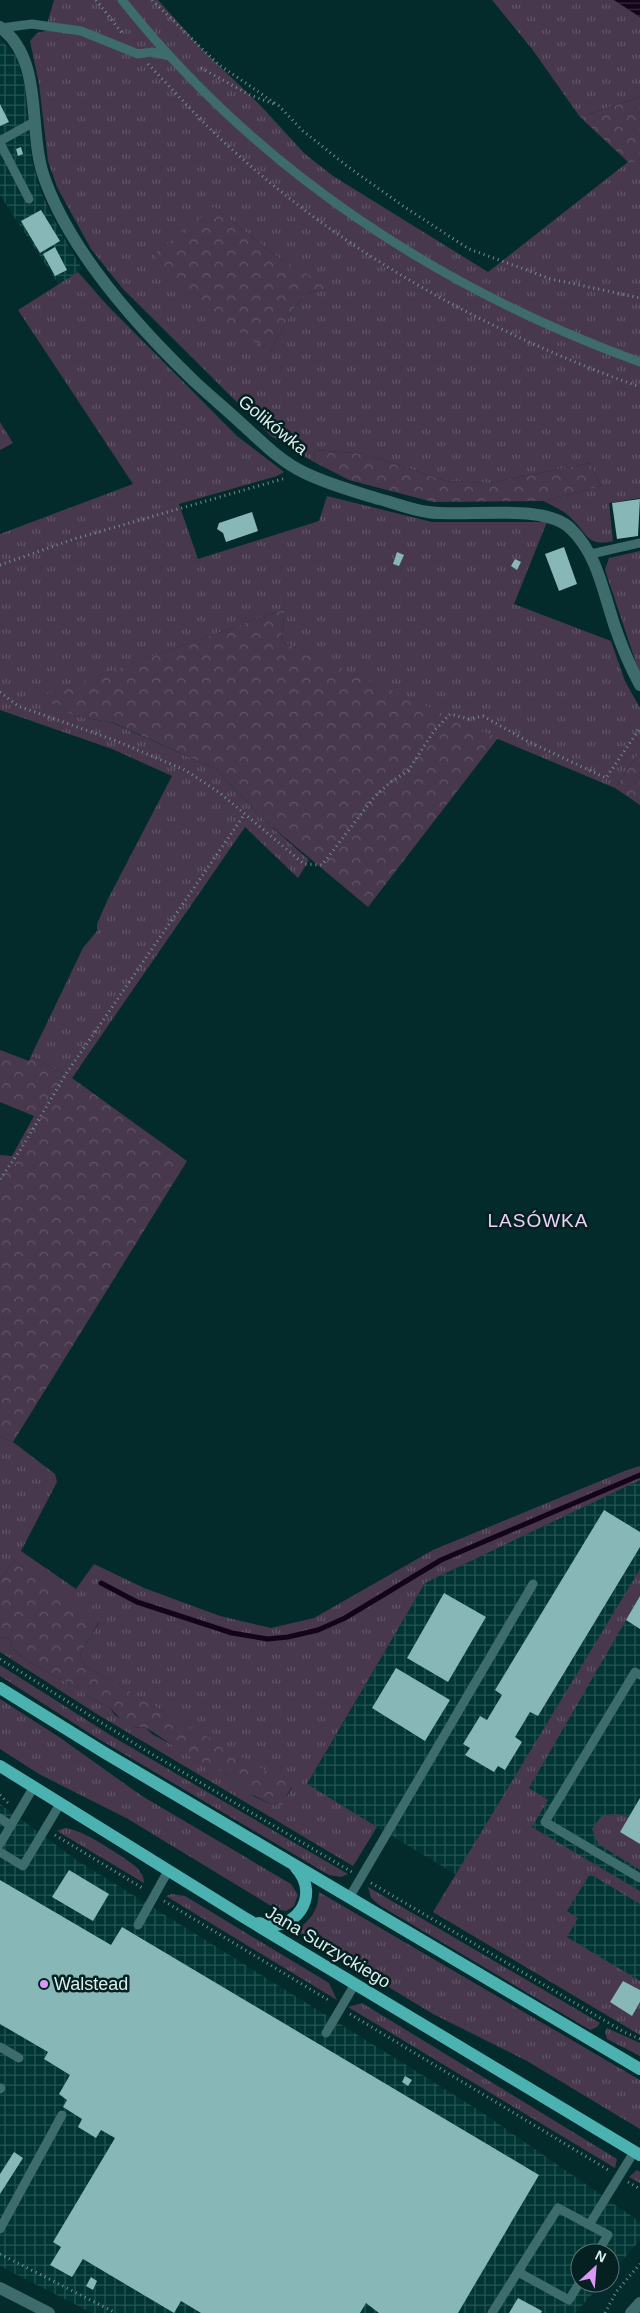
<svg xmlns="http://www.w3.org/2000/svg" width="640" height="2313" font-family="Helvetica,sans-serif">
  <style>
    .industrial { fill: url(#industrial-grid) }
    .grass { fill: url(#grass-tufts); fill-rule: evenodd }
    .forest { fill: url(#forest-crowns) }
    .water { fill: url(#water-rules) }
    .lines { fill: none; stroke-linecap: round; stroke-linejoin: round }
    .stream { stroke: #14041a; stroke-width: 5 }
    .building { fill: #87b7b6 }
    .path { stroke: #739090; stroke-width: 3; stroke-dasharray: 1 4; stroke-linecap: butt }
    .lane { stroke: #3e6b6b; stroke-width: 9 }
    .street { stroke: #3e6b6b; stroke-width: 12 }
    .primary { stroke: #4cb2b1; stroke-width: 12 }
    .poi-dot { fill: #db99f6; stroke: #042020; stroke-width: 2 }
    .labels { text-anchor: middle; stroke-width: 5; stroke-linejoin: round; paint-order: stroke }
    .street-label { font-size: 18px; fill: #daeeed; stroke: #042020 }
    .poi-label { font-size: 18px; fill: #daeeed; stroke: #042020; text-anchor: start }
    .neighbourhood-label { font-size: 19px; letter-spacing: 1px; fill: #ebd0f7; stroke: #042020 }
  </style>
  <defs>
    <pattern id="industrial-grid" width="8" height="8" patternUnits="userSpaceOnUse" patternTransform="scale(1.25)"><rect width="8" height="8" fill="#003534"/><path d="M0 4h8M4 0v8" fill="none" stroke="#255352"/></pattern>
    <pattern id="grass-tufts" width="24" height="20" patternUnits="userSpaceOnUse" patternTransform="scale(1.25)"><rect width="24" height="20" fill="#47384d"/><path d="M3 7l-1-3M5 7V3M7 7l1-3M15 17l-1-3M17 17v-4M19 17l1-3" fill="none" stroke="#615567"/></pattern>
    <pattern id="forest-crowns" width="20" height="18" patternUnits="userSpaceOnUse" patternTransform="scale(1.25)"><rect width="20" height="18" fill="#47384d"/><path d="M2 6a3 3 0 1 1 6 0M12 15a3 3 0 1 1 6 0" fill="none" stroke="#615567"/></pattern>
    <pattern id="water-rules" width="6" height="5" patternUnits="userSpaceOnUse" patternTransform="scale(1.25)"><rect width="6" height="5" fill="#14041a"/><path d="M0 2.5h6" fill="none" stroke="#36293c"/></pattern>
  </defs>
  <rect width="100%" height="100%" fill="#042b2b"/>
  <g class="industrial">
    <polygon points="0,38 17,58 24,82 32,162 42,194 55,222 82,269 59,285 0,195"/>
    <polygon points="640,1480 640,1985 307,1785 425,1583"/>
    <polygon points="0,1804 75,1859 480,2111 640,2222 640,2240 610,2274 610,2253 580,2253 580,2283 602,2283 575,2313 92,2313 0,2266"/>
  </g>
  <g class="grass">
    <path d="M54,0H158L202,49L260,105L305,154L333,176L488,272L628,162H640V498L609,503L613,541C588,547 588,535 573,520C565,511 553,506 543,501L601,486L590,463L490,483L446,481L365,454L315,450L314,462L271,436L123,289L91,249L57,187L48,161L39,84L30,41L37,33L45,31ZM214,207L279,258L331,288L308,293L295,306L270,352Z"/>
    <polygon points="492,0 614,0 640,17 640,97 580,117 532,49"/>
    <polygon points="78,272 107,305 237,436 284,472 277,476 179,504 198,559 319,521 327,496 432,522 547,522 514,604 611,641 625,681 640,708 640,751 615,788 462,724 281,641 285,609 39,697 75,716 113,723 216,769 264,820 309,860 298,878 245,827 72,1078 31,1056 83,948 97,931 97,924 108,899 172,776 112,749 0,710 0,534 133,484 18,310"/>
    <polygon points="0,422 13,443 0,450"/>
    <polygon points="640,551 640,675 605,570 609,558"/>
    <polygon points="0,1437 13,1442 55,1474 57,1482 21,1551 76,1589 94,1564 144,1588 220,1616 271,1628 314,1618 433,1550 627,1470 640,1466 640,1480 425,1583 307,1784 377,1827 353,1866 100,1716 0,1652 0,1638 7,1637 12,1642 11,1646 24,1659 84,1692 91,1699 109,1707 115,1715 135,1728 145,1727 152,1734 223,1772 255,1797 273,1805 288,1795 292,1787 84,1665 80,1654 99,1623 15,1561 0,1579"/>
    <polygon points="640,1569 640,1596 529,1788 548,1800 532,1827 640,1891 640,1904 590,1874 567,1911 578,1918 567,1937 640,1981 640,2035 433,1912"/>
    <polygon points="0,1665 115,1738 348,1874 341,1877 329,1875 97,1738 0,1676"/>
    <polygon points="0,1699 59,1737 142,1796 291,1884 298,1895 294,1906 286,1911 276,1909 128,1819 39,1774 0,1749"/>
    <polygon points="617,1814 629,1817 620,1832 640,1844 640,1870 598,1844 592,1829 602,1815"/>
    <path d="M65,1828C82,1829 120,1855 135,1866C140,1871 144,1876 144,1883L57,1831Z"/>
    <polygon points="368,1887 600,2023 597,2027 590,2030 379,1905 371,1898"/>
    <path d="M319,1892L640,2080V2129L527,2061L433,2014L296,1931C310,1920 318,1912 319,1892Z"/>
    <polygon points="172,1894 185,1896 329,1983 337,2000 166,1896"/>
    <polygon points="362,2003 617,2159 615,2168 348,2007"/>
    <polygon points="607,2028 640,2043 640,2056 607,2039 605,2032"/>
    <polygon points="637,2170 640,2172 640,2183 629,2177"/>
  </g>
  <g class="forest">
    <polygon points="640,97 640,162 628,162 580,117"/>
    <polygon points="214,207 279,258 332,288 308,293 295,306 270,352 204,308 153,255"/>
    <polygon points="315,450 365,454 446,481 490,483 590,463 601,486 543,501 433,502 349,480 314,462"/>
    <polygon points="285,609 281,641 498,738 368,907 264,820 216,769 114,723 75,716 38,697"/>
    <polygon points="640,751 640,805 615,788"/>
    <polygon points="0,1050 29,1061 31,1056 72,1078 187,1161 13,1442 0,1437 0,1155 12,1156 34,1116 0,1102"/>
    <polygon points="15,1561 99,1622 80,1654 84,1665 292,1786 281,1806 273,1805 249,1793 223,1772 188,1755 145,1727 130,1728 109,1707 91,1699 84,1692 24,1659 11,1646 12,1642 7,1637 0,1638 0,1579"/>
  </g>
  <polygon class="water" points="614,0 640,0 640,17"/>
  <g class="lines">
    <polyline class="stream" points="101,1583 137,1602 232,1633 268,1639 288,1637 318,1630 345,1618 441,1560 640,1475"/>
  </g>
  <g class="building">
    <polygon points="0,104 9,122 0,126"/>
    <polygon points="21,147 23,154 18,156 16,149"/>
    <polygon points="41,210 60,241 40,253 21,221"/>
    <polygon points="55,247 67,270 55,276 43,254"/>
    <polygon points="640,499 638,536 617,539 612,503"/>
    <polygon points="252,512 258,531 226,542 223,533 217,529 219,523"/>
    <polygon points="564,547 577,584 559,591 545,554"/>
    <polygon points="397,552 404,555 399,566 393,564"/>
    <polygon points="515,559 521,562 517,570 511,566"/>
    <polygon points="604,1510 640,1532 640,1547 538,1716 530,1712 515,1737 522,1742 505,1770 498,1766 494,1772 465,1755 470,1748 463,1744 480,1716 487,1720 502,1695 495,1690"/>
    <polygon points="444,1593 486,1617 448,1682 407,1658"/>
    <polygon points="640,1596 640,1629 626,1620"/>
    <polygon points="396,1668 450,1700 425,1741 372,1708"/>
    <polygon points="640,1798 640,1844 620,1832"/>
    <polygon points="69,1870 109,1894 93,1921 52,1897"/>
    <polygon points="0,1880 111,1945 122,1927 539,2175 458,2313 379,2313 366,2303 360,2313 201,2313 181,2301 174,2313 83,2259 72,2277 50,2265 61,2247 53,2242 115,2138 101,2130 96,2138 78,2127 82,2119 63,2107 67,2100 59,2094 70,2075 44,2059 48,2052 0,2024"/>
    <polygon points="623,1981 640,1990 640,2002 632,2016 610,2002"/>
    <polygon points="405,2076 412,2080 408,2086 402,2082"/>
    <polygon points="14,2152 23,2158 0,2194 0,2174"/>
    <polygon points="91,2277 97,2281 93,2290 86,2286"/>
    <polygon points="518,2298 542,2311 541,2313 509,2313"/>
  </g>
  <g class="lines">
    <g class="path">
      <polyline points="96,0 122,33"/>
      <polyline points="152,0 218,64 279,106 303,131 347,166 403,206 469,249 551,279 640,298"/>
      <path d="M148,64C177,94 205,126 236,153C352,259 493,334 640,387"/>
      <polyline points="201,68 250,95 274,104"/>
      <polyline points="0,565 74,539 286,478"/>
      <polyline points="0,692 18,706 114,740 185,770 220,793 304,864 322,865 375,796 392,781 408,771 434,731 450,714 469,719 483,716 527,741 606,778 640,728"/>
      <polyline points="0,1179 21,1149 66,1074 244,815"/>
      <polyline points="0,1659 140,1747 352,1872"/>
      <polyline points="0,1795 10,1805"/>
      <polyline points="55,1835 144,1889"/>
      <polyline points="371,1883 624,2032 640,2039"/>
      <polyline points="164,1901 330,2001"/>
      <polyline points="350,2014 610,2171"/>
      <polyline points="628,2182 640,2189"/>
      <polyline points="0,2254 116,2313"/>
      <polyline points="605,2313 616,2292 640,2264"/>
    </g>
    <g class="lane">
      <path d="M122,0C257,170 437,288 640,362"/>
      <polyline points="1,28 32,24 81,31 138,54 152,52 170,56"/>
      <polyline points="0,141 34,122"/>
      <polyline points="0,143 29,199"/>
      <polyline points="591,554 640,543"/>
      <polyline points="640,1675 635,1672 545,1822 640,1878"/>
      <polyline points="0,1818 11,1826"/>
      <polyline points="0,1844 33,1788"/>
      <polyline points="0,1852 23,1866 60,1804"/>
      <polyline points="349,1898 533,1584"/>
      <polyline points="138,1925 168,1871"/>
      <polyline points="326,2033 355,1984"/>
      <polyline points="0,2047 19,2058"/>
      <polyline points="0,2089 1,2088"/>
      <polyline points="589,2225 634,2152"/>
      <polyline points="0,2229 62,2115"/>
      <polyline points="518,2272 569,2300 580,2282"/>
      <polyline points="492,2313 558,2208 608,2235 597,2253"/>
    </g>
    <g class="street">
      <path d="M0,27C44,59 28,129 43,174C68,250 137,326 194,381C210,396 227,410 243,425C262,442 280,461 303,472C327,484 353,491 379,499C395,503 412,510 428,512C466,518 545,502 571,529C597,554 603,591 614,624C621,645 630,666 640,685"/>
      <polyline points="0,2288 49,2313"/>
      <polyline points="631,2313 640,2303"/>
    </g>
    <g class="primary">
      <polyline points="0,1688 105,1753 640,2069"/>
      <polyline points="0,1766 245,1918 640,2155"/>
      <path d="M259,1923C294,1935 322,1896 296,1868"/>
    </g>
  </g>
  <circle class="poi-dot" cx="44" cy="1984" r="5"/>
  <g class="labels">
    <g class="street-label">
      <text transform="translate(273 425) rotate(39)" y="6">Golikówka</text>
      <text transform="translate(328 1947) rotate(31)" y="6">Jana Surzyckiego</text>
    </g>
    <g class="poi-label">
      <text x="54" y="1990">Walstead</text>
    </g>
    <g class="neighbourhood-label">
      <text x="538" y="1227">LASÓWKA</text>
    </g>
  </g>
  <g transform="translate(595 2268) rotate(26)"><circle r="24" fill="#042020" stroke="#5a7272"/>
  <path d="M0-4L9 19L0 12L-9 19Z" fill="#db99f6"/>
  <text y="-8" font-size="14" font-weight="bold" text-anchor="middle" fill="#daeeed">N</text>
  </g>
</svg>
